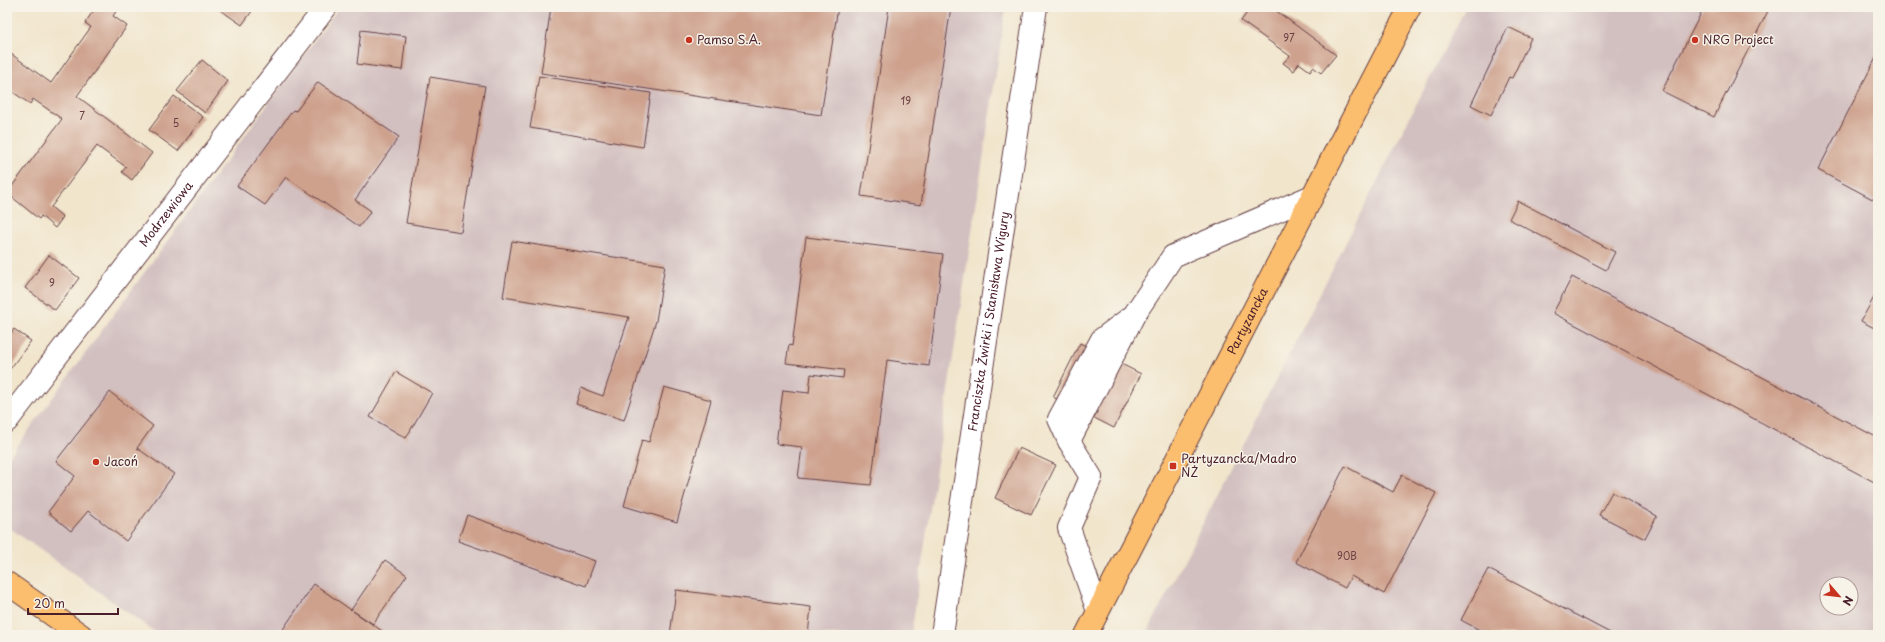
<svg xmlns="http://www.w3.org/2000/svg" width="1885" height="642" font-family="'Playpen Sans',sans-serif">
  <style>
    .industrial { fill: #d2bfc0; fill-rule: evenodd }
    .building { fill: #cea18d }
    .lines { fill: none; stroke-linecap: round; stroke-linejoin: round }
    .minor-casing { stroke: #633d43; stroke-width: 24 }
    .major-casing { stroke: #633d43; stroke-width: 24 }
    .minor { stroke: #fff; stroke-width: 22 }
    .major { stroke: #fbbd6e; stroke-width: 22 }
    .poi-dot { fill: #c8321e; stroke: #f7f3e8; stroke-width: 1.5 }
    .labels { text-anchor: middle; stroke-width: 3; stroke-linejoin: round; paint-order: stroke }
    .number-label { font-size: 10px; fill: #6b4044 }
    .poi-label { font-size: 12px; fill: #4a1f2b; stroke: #f7f3e8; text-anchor: start }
    .street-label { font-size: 12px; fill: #4a1f2b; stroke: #f7f3e8 }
  </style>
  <rect width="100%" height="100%" fill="#f7f3e8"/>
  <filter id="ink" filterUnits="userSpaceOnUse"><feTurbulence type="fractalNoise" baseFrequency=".025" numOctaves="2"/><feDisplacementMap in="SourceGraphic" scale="8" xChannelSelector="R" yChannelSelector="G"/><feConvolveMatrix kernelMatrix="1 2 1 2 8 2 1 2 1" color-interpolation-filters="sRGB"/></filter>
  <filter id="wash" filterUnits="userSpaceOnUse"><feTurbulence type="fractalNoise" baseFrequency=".012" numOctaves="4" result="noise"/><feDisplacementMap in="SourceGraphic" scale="16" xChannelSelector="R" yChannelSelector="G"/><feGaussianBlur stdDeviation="0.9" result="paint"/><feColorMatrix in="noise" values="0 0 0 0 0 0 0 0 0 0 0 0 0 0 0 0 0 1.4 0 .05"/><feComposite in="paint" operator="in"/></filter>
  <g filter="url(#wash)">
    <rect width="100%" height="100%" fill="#f1e5cc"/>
    <g class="industrial">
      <polygon points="339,7 1006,7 911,635 159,635 7,526 7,460"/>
      <path d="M1466,7H1878V635H1146ZM1827,584H1851V608H1827Z"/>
    </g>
    <g id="blocks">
      <g class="building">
        <polygon points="96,7 119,7 113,16 127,26 77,96 152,153 132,180 122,172 126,167 97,146 51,207 63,217 55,228 41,216 39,219 7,193 62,119 33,99 30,104 7,88 7,51 51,83 91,27 85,23"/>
        <polygon points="216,7 255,7 242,25"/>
        <polygon points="551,7 838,7 821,115 541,73"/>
        <polygon points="889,7 951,7 921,205 861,196"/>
        <polygon points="1251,7 1271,7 1336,55 1321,73 1313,67 1310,71 1299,63 1294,71 1283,63 1290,56 1241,21"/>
        <polygon points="1704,7 1770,7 1714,117 1662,91"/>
        <polygon points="1508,27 1531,38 1512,78 1509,77 1491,115 1471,105"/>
        <polygon points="361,30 406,36 402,70 357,64"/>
        <polygon points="1878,54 1878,202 1818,170"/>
        <polygon points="202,60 228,81 205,113 177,91"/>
        <polygon points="539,76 651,93 643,147 530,128"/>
        <polygon points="430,77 485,86 461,232 406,223"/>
        <polygon points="318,82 399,137 355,200 371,211 359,227 286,177 265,205 237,186 293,110 296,111"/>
        <polygon points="174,96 203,117 178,151 149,130"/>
        <polygon points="1518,201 1615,252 1606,270 1509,219"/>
        <polygon points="806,237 943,254 929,366 887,360 871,485 798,478 802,447 776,444 783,390 809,393 811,374 843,378 844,370 786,363 789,345 792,346"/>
        <polygon points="512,241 665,265 656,321 624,420 576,404 581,388 603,396 629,317 503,297"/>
        <polygon points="49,255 79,278 55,310 25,288"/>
        <polygon points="1572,277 1878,438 1878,484 1553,313"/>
        <polygon points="1878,290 1878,330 1861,321"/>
        <polygon points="14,329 31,341 7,373 7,338"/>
        <polygon points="1080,343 1141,374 1114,428 1053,397"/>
        <polygon points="396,372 432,393 406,438 370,417"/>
        <polygon points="664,387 711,400 677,522 624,506 642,440 649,442"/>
        <polygon points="110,392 153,426 137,448 174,474 126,541 88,511 71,531 48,512 75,476 56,461"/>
        <polygon points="1019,448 1056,465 1031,515 995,498"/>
        <polygon points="1345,466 1393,492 1402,475 1436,493 1384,594 1351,576 1345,588 1296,562"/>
        <polygon points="1612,492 1657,516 1645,539 1599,515"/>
        <polygon points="467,515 595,561 586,586 458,541"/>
        <polygon points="385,560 407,575 373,624 353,611 388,635 279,635 314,584 351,610"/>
        <polygon points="1488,569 1614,635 1489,635 1461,620"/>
        <polygon points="676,590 811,607 808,635 670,635"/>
      </g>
    </g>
  </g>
  <g filter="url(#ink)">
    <use href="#blocks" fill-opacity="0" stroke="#633d43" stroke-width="1"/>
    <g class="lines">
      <defs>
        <g id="minor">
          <path id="s1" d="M7,421L326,7"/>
          <polyline points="1069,441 1059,419 1102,339 1130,318"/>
          <polyline points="1098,611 1069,528 1091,477 1069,441 1134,315 1173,256 1312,196"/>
          <path id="s2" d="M942,635L1036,7"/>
        </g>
        <g id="major">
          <polyline points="7,583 81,635"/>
          <path id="s3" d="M1086,635L1410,7"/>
        </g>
      </defs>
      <use href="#minor" class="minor-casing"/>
      <use href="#major" class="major-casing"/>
      <use href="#minor" class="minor"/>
      <use href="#major" class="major"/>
    </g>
  </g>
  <g class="poi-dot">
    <circle cx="689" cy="40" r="4"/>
    <circle cx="1695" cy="40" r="4"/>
    <circle cx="96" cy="462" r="4"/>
    <rect x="1169" y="462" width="8" height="8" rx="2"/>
  </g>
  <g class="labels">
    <g class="number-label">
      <text x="1289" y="42">97</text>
      <text x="906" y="105">19</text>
      <text x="82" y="120">7</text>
      <text x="176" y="127">5</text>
      <text x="52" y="287">9</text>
      <text x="1347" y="560">90B</text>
    </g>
    <g class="poi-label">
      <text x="697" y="44">Pamso S.A.</text>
      <text x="1703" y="44">NRG Project</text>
      <text x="1181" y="463">Partyzancka/Madro<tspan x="1181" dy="14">NŻ</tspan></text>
      <text x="104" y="466">Jacoń</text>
    </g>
    <g class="street-label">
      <text dy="4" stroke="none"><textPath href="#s1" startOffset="261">Modrzewiowa</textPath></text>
      <text dy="4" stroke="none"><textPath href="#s2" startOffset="317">Franciszka Żwirki i Stanisława Wigury</textPath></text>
      <text dy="4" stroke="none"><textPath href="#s3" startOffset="353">Partyzancka</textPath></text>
    </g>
  </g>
  <rect width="1885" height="642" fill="none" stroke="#f7f3e8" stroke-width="24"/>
  <g transform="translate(1839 596) rotate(118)"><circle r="19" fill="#f7f3e8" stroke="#b29e9c"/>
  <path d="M0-3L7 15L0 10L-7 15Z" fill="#c8321e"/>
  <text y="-6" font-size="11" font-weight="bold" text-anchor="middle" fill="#4a1f2b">N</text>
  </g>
  <path d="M28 608v6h90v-6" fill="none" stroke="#4a1f2b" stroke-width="2"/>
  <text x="34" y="608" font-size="12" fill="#4a1f2b" stroke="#f7f3e8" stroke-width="3" paint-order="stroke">20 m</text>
</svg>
